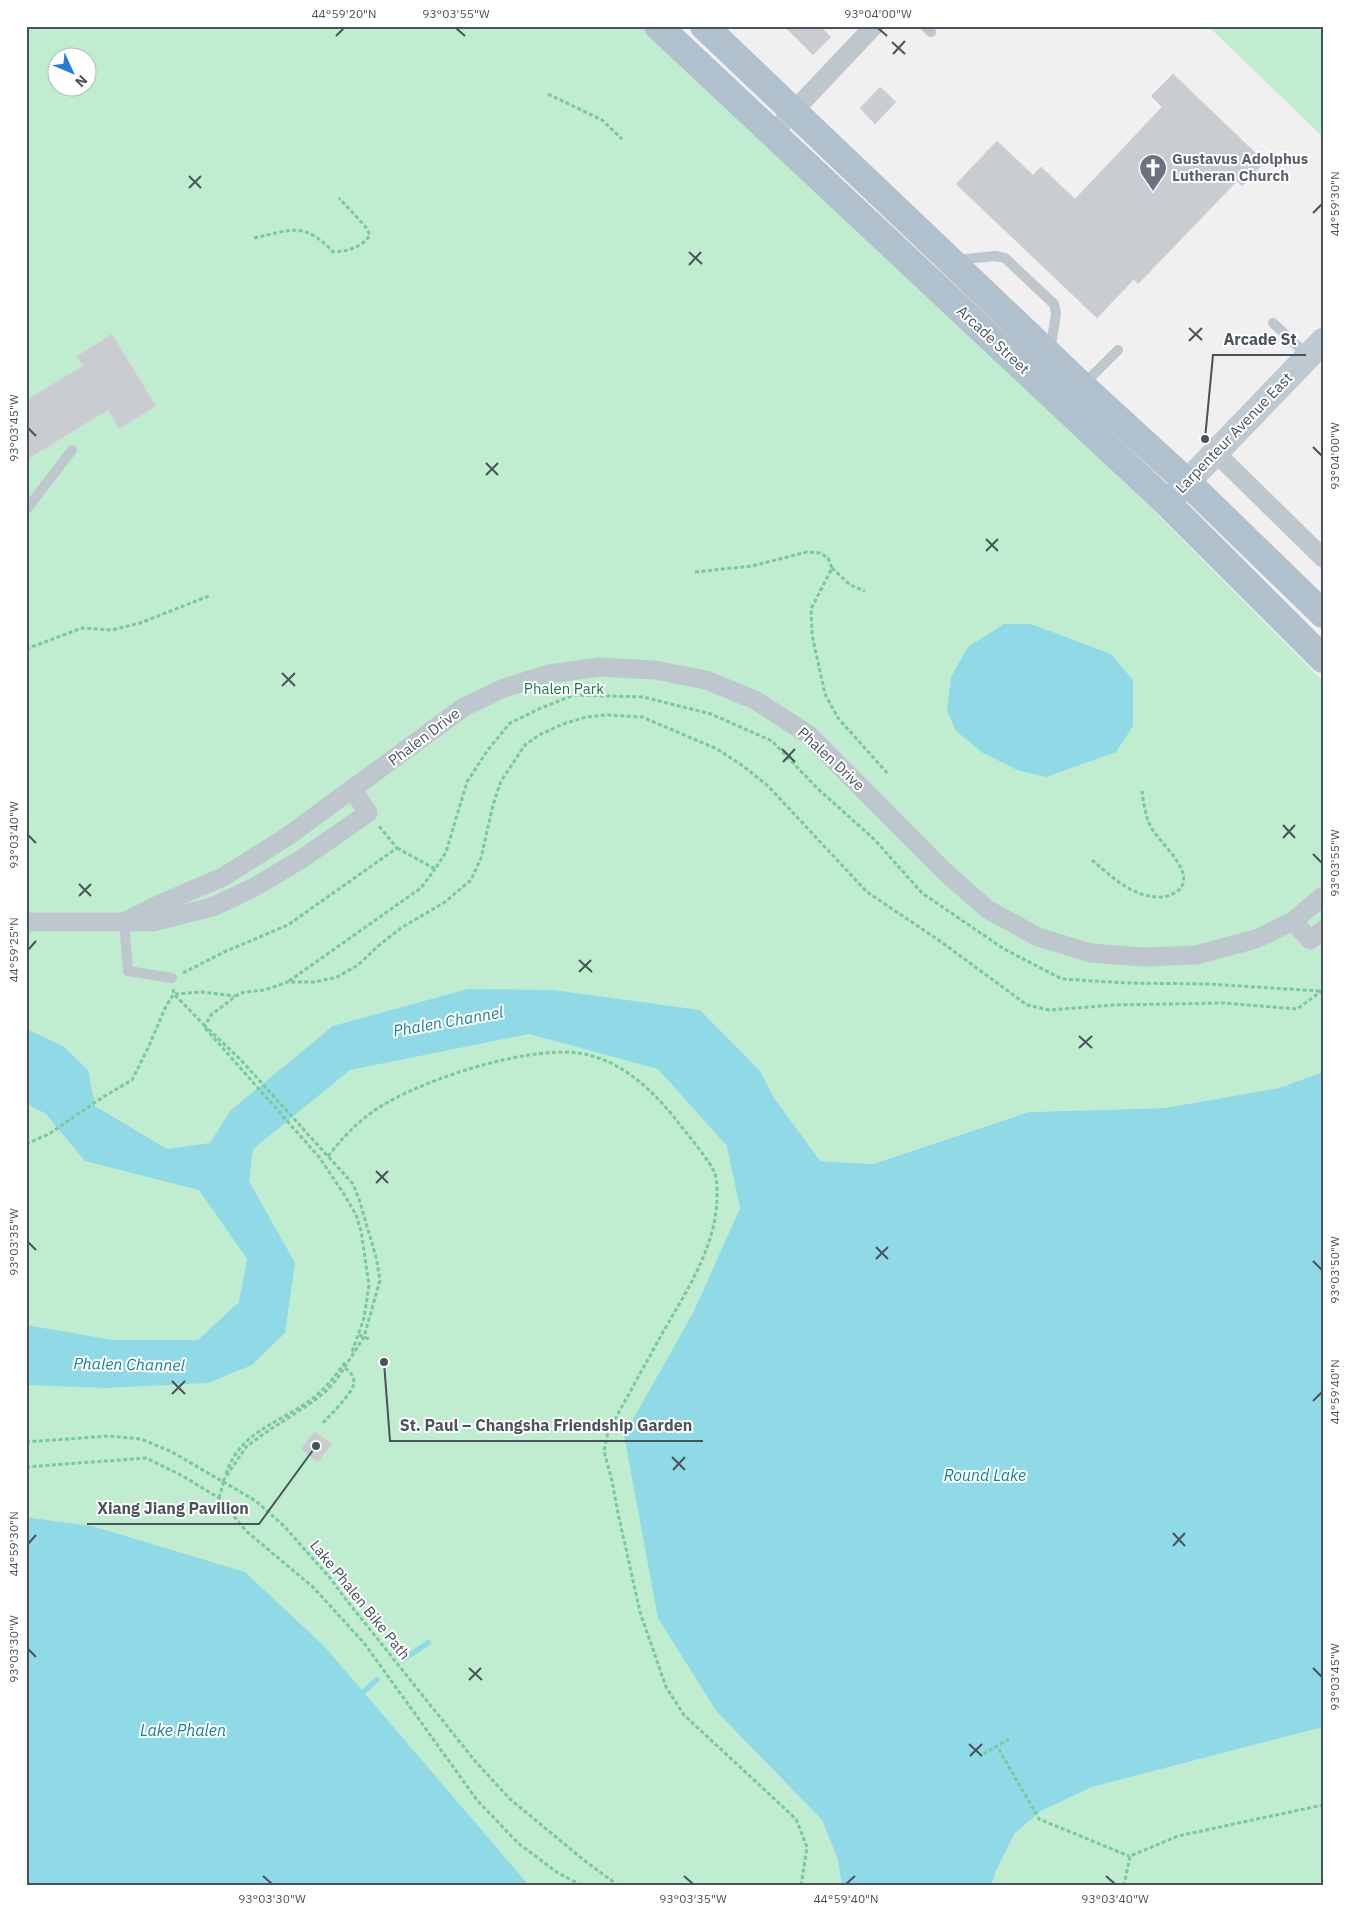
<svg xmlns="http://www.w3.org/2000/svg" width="1349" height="1912" font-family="'IBM Plex Sans',sans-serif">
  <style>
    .green { fill: #c0eccf; fill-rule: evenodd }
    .water { fill: #90dae7 }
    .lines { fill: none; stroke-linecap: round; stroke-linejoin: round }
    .stream { stroke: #90dae7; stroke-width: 5.5 }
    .building { fill: #c9ccd1; stroke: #d3d6da }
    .path { stroke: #7ac99d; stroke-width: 3; stroke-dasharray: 4 2.5; stroke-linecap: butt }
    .service { stroke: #bec7cd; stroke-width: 10 }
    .minor { stroke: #bec7cd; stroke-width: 19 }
    .secondary { stroke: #bec9d2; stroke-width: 26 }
    .primary { stroke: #b0c0cc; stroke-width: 28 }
    .ticks { fill: none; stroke: #48535b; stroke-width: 2 }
    .labels { text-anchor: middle; stroke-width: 4; stroke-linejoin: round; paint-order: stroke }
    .worship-label { font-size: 15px; font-weight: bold; fill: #5b616d; stroke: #fff; text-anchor: start }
    .street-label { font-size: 15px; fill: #48535b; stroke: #fff }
    .park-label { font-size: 15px; fill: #1c7945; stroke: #fff }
    .water-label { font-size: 16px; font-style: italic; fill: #158194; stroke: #fff }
    .leader { fill: none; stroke: #48535b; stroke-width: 2 }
    .callout-dot { fill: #48535b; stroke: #fff; stroke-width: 2 }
    .callout-label { font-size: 16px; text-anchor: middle; font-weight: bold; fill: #48535b; stroke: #fff; stroke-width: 4; stroke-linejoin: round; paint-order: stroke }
    .neatline { fill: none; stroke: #48535b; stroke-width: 2 }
    .ticks-label { font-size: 12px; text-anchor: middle; fill: #48535b }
  </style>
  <rect width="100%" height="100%" fill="#f1efef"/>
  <g class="green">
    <path d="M26,26H642L1148,505L1323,681V1072L1279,1088L1164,1108L1029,1112L873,1164L820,1161L740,1208L692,1315L717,1712L822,1820L838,1860L842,1886H533L526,1882L92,1526L26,1517ZM58,58H88V88H58Z"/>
    <polygon points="1208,26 1323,26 1323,137"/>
    <polygon points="1323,1727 1323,1886 991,1886 996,1871 1015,1833 1041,1811 1092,1787"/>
  </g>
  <g class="water">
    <polygon points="1004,624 1031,624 1111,654 1133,680 1133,726 1116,752 1046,777 1017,770 983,753 956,731 947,710 951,677 968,647"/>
    <polygon points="468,989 553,990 700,1010 760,1071 774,1098 820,1161 873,1164 1029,1112 1164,1108 1279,1088 1323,1072 1323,1727 1092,1787 1041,1811 1015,1833 996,1871 991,1886 842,1886 838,1860 822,1820 717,1712 658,1618 624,1435 692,1315 740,1208 727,1146 658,1069 529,1034 350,1070 253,1149 249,1181 295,1263 285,1333 252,1365 208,1383 106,1388 26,1385 26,1325 113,1340 198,1340 239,1302 247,1259 199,1190 85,1161 46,1114 26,1103 26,1029 63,1046 88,1070 95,1106 167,1149 210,1143 231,1110 333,1026"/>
    <polygon points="26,1517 92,1526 245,1572 325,1647 526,1882 533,1886 26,1886"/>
  </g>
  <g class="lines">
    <g class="stream">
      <polyline points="402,1660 428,1643"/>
      <polyline points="363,1692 377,1680"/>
    </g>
  </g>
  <g class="building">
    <polygon points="784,26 820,26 831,37 813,55"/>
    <polygon points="1173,74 1265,162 1242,186 1237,181 1138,284 1134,279 1097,318 956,184 997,141 1033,175 1041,167 1075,199 1162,107 1151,96"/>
    <polygon points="880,87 896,102 875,124 860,108"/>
    <polygon points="112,334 156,406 119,429 108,410 26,460 26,400 83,366 77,356"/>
    <polygon points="314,1431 332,1444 318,1462 301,1449"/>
  </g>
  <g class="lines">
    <g class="path">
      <polyline points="548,94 602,120 622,139"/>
      <path d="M254,238C291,230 304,221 333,252C348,251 361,248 370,235L365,226L339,198"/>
      <polyline points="832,568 850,585 865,591"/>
      <polyline points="695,572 752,566 807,552 820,553 828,558 832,568 811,609 812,635 825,694 838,718 888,774"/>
      <polyline points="26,649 82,628 112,630 140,623 209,596"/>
      <polyline points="397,848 435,869 446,852 467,782 487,751 510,723 541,708 574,695 643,697 711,714 772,741 817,788 875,840 922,893 1004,949 1062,979 1127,983 1208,984 1320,991"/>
      <path d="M1092,860C1112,877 1133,898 1162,897C1167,897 1175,893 1179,890C1196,872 1161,844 1152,829C1145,817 1144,804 1142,791"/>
      <polyline points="183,973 224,952 288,925 397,848 378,825"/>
      <polyline points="289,981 421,888 435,869"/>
      <polyline points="173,989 174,994 205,1026 205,1028 319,1157 344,1194 356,1215 361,1231 369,1285 364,1318 352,1352"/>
      <polyline points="26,1144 49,1134 103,1097 132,1080 148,1048 166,1006 174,994 202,992 235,996"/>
      <path d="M328,1156C341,1140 354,1125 371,1113C414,1081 537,1041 589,1055C627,1065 655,1093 678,1122C687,1134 711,1162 715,1174C717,1180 717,1188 717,1193C718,1244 687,1290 663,1332C645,1365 626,1399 608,1432L604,1451L612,1481L618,1513L640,1612L666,1687L684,1715L796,1819L807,1847L801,1886"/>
      <polyline points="359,1335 369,1339"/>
      <path d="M323,1423C330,1415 354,1392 354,1382C354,1375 348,1370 343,1366"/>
      <polyline points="26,1442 109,1436 141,1439 172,1452 256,1501 284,1526 330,1578 344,1597 475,1761 510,1799 585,1861 619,1886"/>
      <polyline points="26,1467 146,1458 181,1475 219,1498 246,1531 313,1587 364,1643 477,1800 518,1843 558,1873 583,1886"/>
      <path d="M226,1474C240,1430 280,1424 313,1398C326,1388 336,1375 346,1361"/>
      <polyline points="223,1481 246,1447 262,1435 311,1403 325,1392 337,1379 364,1337 380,1280 376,1257 359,1199 353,1184 240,1059 205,1026 211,1015 240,993 264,990 288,982 315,982 337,977 358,965 378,946 401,928 445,902 471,880 481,858 493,805 501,781 525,745 539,735 563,724 586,717 606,715 642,717 717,749 743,766 768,786 867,892 940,941 1027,1005 1049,1010 1113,1005 1224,1003 1297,1009 1323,990"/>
      <polyline points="219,1498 224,1480"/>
      <polyline points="1009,1739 985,1753 997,1746 1039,1819 1129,1856"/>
      <polyline points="1124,1886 1130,1856 1178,1836 1323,1805"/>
    </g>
    <g class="service">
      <polyline points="925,26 931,32"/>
      <polyline points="955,260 995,256 1005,258 1054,304 1056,314 1050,352"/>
      <polyline points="1273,323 1307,355"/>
      <polyline points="1083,385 1118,350"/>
      <polyline points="26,510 72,450"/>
      <polyline points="124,922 128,971 172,978"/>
    </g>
    <g class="minor">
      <polyline points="772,134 874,26"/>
      <polyline points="1215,452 1323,558"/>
      <polyline points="1293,921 1310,940 1323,930"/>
      <polyline points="26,922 153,922 212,907 251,889 303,858 368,813 353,790"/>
      <polyline points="124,922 160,904 223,877 288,836 464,707 504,688 549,674 600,667 655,670 706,680 755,700 809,735 944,871 987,909 1038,937 1091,953 1144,957 1196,955 1256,939 1293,921 1323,896"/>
    </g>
    <polyline class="secondary" points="1167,503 1323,341"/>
    <g class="primary">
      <polyline points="658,26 1167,503 1323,659"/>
      <polyline points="704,26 1082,386 1187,482 1323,614"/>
    </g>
  </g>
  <path class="ticks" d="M456,28L465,36M878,28L887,36M336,36L344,28M892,42L905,54M893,54L905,41M189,176L201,188M189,188L201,176M1313,213L1322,204M689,252L702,264M689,265L701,252M1189,328L1202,340M1189,341L1202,328M28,428L36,436M1313,447L1322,456M486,463L498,475M486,475L498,463M986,539L998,551M986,551L998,539M282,673L295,686M282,686L295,673M782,749L795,762M783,762L795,749M1283,825L1295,838M28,835L36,843M1283,838L1295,825M1313,854L1322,863M79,884L91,896M79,896L91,884M28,950L36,941M579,960L592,972M579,972L591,960M1079,1036L1092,1048M1079,1048L1092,1036M376,1171L388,1183M376,1183L388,1171M28,1242L36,1250M876,1247L888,1259M876,1259L888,1247M1313,1261L1322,1270M172,1381L185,1394M172,1394L185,1381M1313,1401L1322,1392M672,1457L685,1470M673,1470L685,1457M1173,1533L1185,1546M28,1544L36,1535M1173,1546L1185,1533M28,1649L36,1657M469,1668L482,1680M1313,1668L1322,1677M469,1680L481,1668M969,1744L982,1756M970,1756L982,1744M263,1876L272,1884M684,1876L693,1884M1106,1876L1115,1884M846,1884L855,1876"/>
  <defs>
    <symbol id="church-pin" viewBox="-11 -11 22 30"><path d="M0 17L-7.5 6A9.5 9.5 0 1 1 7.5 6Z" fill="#6b7280" stroke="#fff"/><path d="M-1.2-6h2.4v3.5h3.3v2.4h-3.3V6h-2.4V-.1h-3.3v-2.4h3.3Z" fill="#fff"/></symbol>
  </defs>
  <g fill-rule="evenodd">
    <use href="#church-pin" x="1137" y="152" width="32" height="43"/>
  </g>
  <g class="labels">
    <g class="worship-label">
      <text x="1172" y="164">Gustavus Adolphus<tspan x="1172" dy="17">Lutheran Church</tspan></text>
    </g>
    <g class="street-label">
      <text transform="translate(993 340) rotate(43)" y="5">Arcade Street</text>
      <text transform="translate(1234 433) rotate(-46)" y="5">Larpenteur Avenue East</text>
      <text transform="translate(424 737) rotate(-37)" y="5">Phalen Drive</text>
      <text transform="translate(831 759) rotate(43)" y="5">Phalen Drive</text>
      <text transform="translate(360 1600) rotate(51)" y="5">Lake Phalen Bike Path</text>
    </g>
    <g class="park-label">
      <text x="564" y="694">Phalen Park</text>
    </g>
    <g class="water-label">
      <text transform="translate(448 1021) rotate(-10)" y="6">Phalen Channel</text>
      <text transform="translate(129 1364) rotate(1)" y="6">Phalen Channel</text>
      <text x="985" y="1481">Round Lake</text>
      <text x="183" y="1736">Lake Phalen</text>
    </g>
  </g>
  <path class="leader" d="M1205 439L1213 355H1306M384 1362L390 1441H703M316 1446L259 1524H87"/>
  <g class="callout-dot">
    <circle cx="1205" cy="439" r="5"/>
    <circle cx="384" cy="1362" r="5"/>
    <circle cx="316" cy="1446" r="5"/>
  </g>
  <g class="callout-label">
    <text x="1260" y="345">Arcade St</text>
    <text x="546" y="1431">St. Paul – Changsha Friendship Garden</text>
    <text x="173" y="1514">Xiang Jiang Pavilion</text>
  </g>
  <rect width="1349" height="1912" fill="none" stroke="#ffffff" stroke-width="55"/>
  <g transform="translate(72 72) rotate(134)"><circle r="24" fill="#ffffff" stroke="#b6babd"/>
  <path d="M0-4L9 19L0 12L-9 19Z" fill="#247dd7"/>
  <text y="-8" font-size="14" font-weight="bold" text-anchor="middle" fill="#48535b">N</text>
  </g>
  <rect x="28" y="28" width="1294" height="1856" class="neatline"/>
  <g class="ticks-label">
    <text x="344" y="18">44°59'20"N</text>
    <text x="456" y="18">93°03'55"W</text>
    <text x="878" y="18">93°04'00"W</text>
    <text transform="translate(1335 204) rotate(-90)" y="4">44°59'30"N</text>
    <text transform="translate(14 428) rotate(-90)" y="4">93°03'45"W</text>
    <text transform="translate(1335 456) rotate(-90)" y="4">93°04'00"W</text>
    <text transform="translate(14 835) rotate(-90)" y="4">93°03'40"W</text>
    <text transform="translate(1335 863) rotate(-90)" y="4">93°03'55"W</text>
    <text transform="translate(14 950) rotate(-90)" y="4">44°59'25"N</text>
    <text transform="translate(14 1242) rotate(-90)" y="4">93°03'35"W</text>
    <text transform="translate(1335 1270) rotate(-90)" y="4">93°03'50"W</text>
    <text transform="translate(1335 1392) rotate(-90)" y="4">44°59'40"N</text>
    <text transform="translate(14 1544) rotate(-90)" y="4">44°59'30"N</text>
    <text transform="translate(14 1649) rotate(-90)" y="4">93°03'30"W</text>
    <text transform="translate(1335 1677) rotate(-90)" y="4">93°03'45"W</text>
    <text x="272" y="1903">93°03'30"W</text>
    <text x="693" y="1903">93°03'35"W</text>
    <text x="846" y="1903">44°59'40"N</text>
    <text x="1115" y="1903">93°03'40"W</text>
  </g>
</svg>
